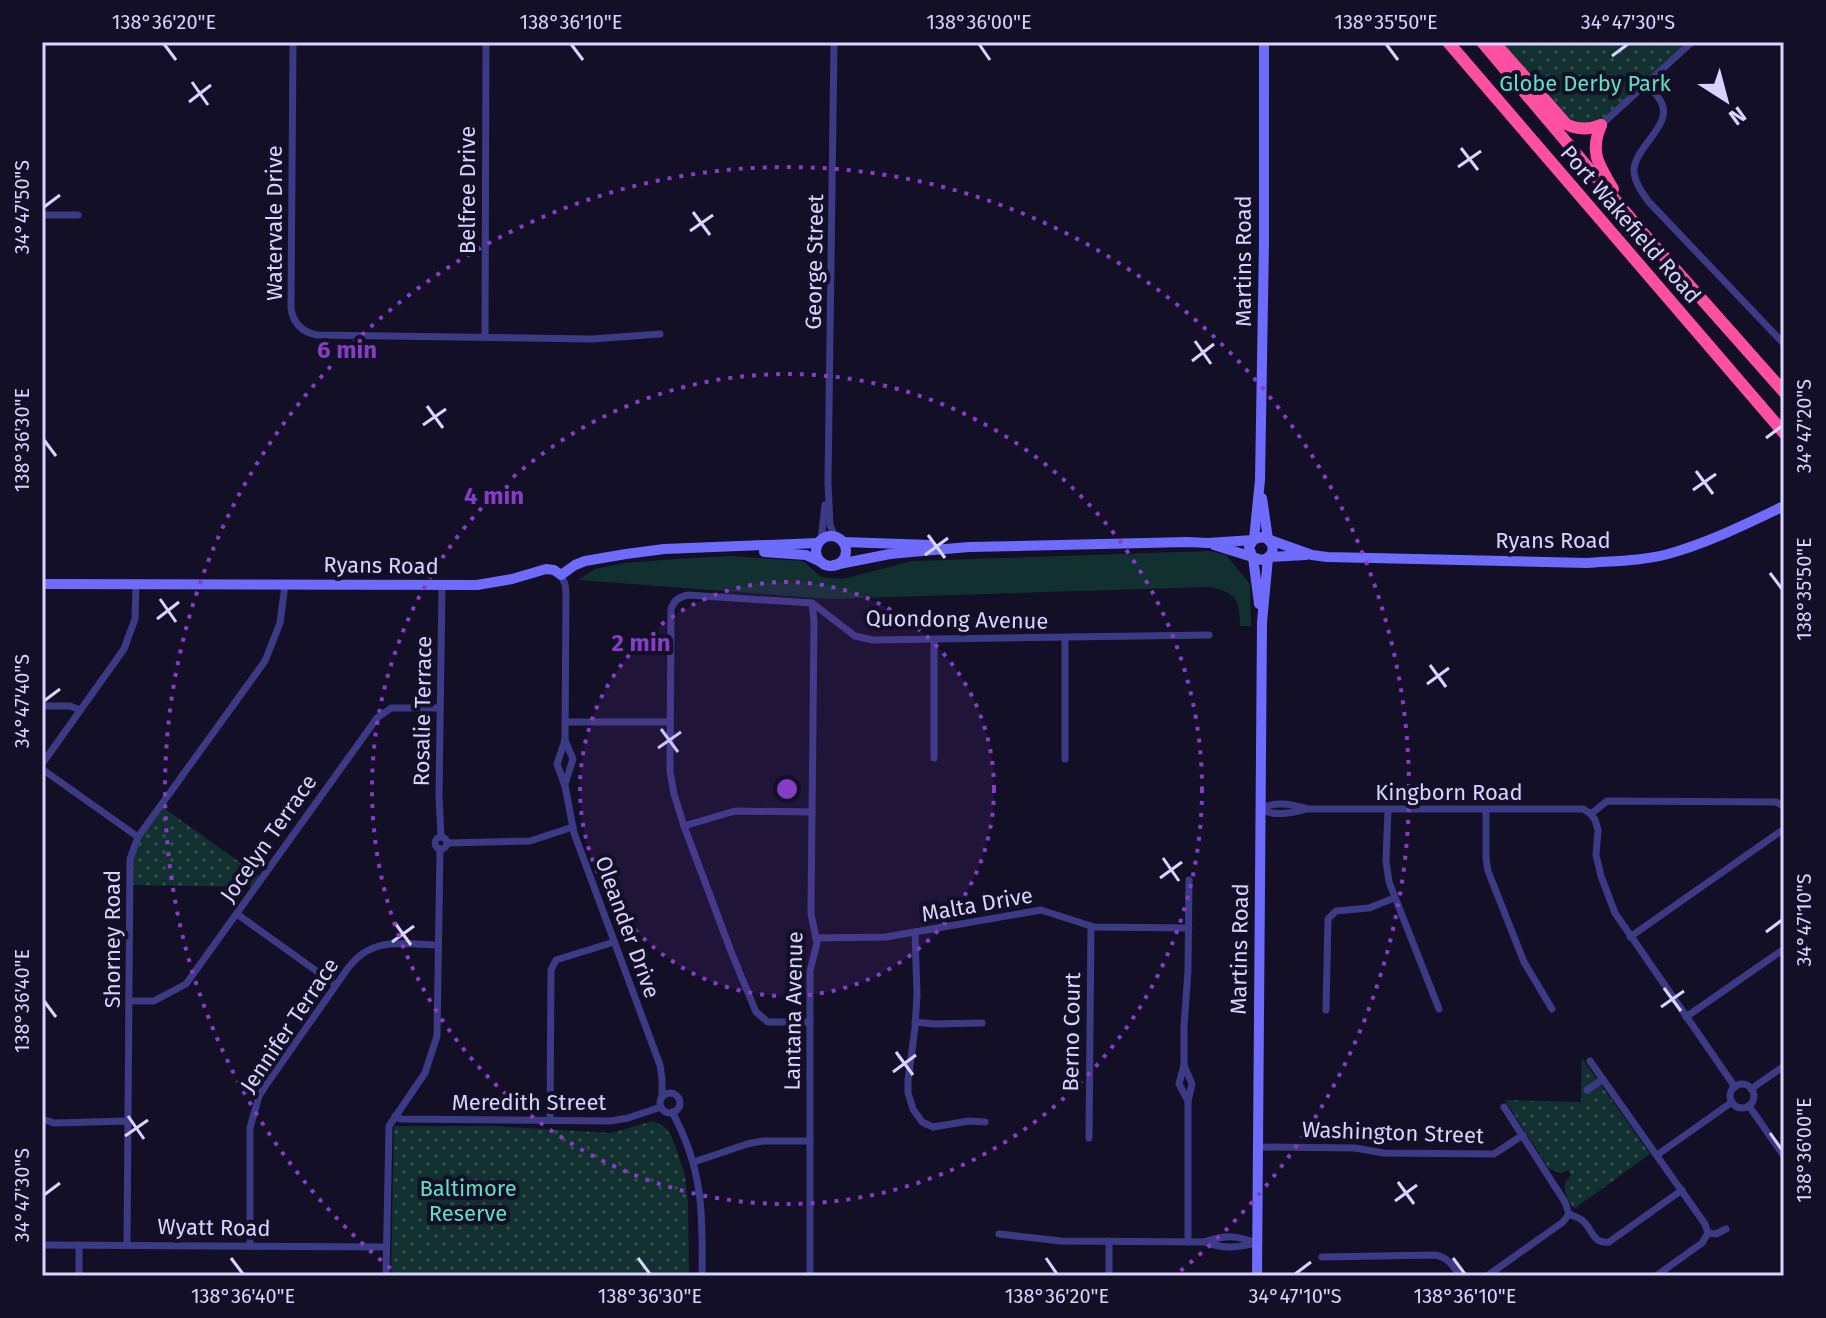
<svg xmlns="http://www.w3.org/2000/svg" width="1826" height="1318" font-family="'Fira Sans',sans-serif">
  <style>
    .grass { fill: #12302f }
    .park { fill: url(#park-dots) }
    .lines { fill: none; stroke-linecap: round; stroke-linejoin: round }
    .street { stroke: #3d3a85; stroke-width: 7 }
    .secondary { stroke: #6f6bff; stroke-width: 10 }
    .highway { stroke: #ff4fa3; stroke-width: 12 }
    .ticks { fill: none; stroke: #d9d4ff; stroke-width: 3 }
    .ring { fill: none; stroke: #843dc5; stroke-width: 4; stroke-dasharray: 4 8 }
    .labels { text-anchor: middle; stroke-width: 8; stroke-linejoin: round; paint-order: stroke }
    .park-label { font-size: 22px; fill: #5fe0c0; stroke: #130f26 }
    .street-label { font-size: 22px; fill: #d9d4ff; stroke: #130f26 }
    .centre { fill: #843dc5; stroke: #130f26; stroke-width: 4 }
    .ring-label { font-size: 24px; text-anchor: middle; font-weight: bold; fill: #843dc5; stroke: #130f26; stroke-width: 8; stroke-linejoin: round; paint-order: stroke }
    .neatline { fill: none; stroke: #d9d4ff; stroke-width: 3 }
    .ticks-label { font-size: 20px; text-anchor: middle; fill: #d9d4ff }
  </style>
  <defs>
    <pattern id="park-dots" width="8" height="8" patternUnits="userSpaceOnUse" patternTransform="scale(2)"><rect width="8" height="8" fill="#12302f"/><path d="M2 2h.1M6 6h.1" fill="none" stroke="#344d4e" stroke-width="1.8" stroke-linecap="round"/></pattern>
  </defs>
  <rect width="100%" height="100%" fill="#130f26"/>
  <path class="grass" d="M1210,551L1226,555L1250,584L1251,626H1240C1240,600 1235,591 1209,587L829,599L578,580L595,569L624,563L676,559L730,556L803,561L821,577L843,579L912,561Z"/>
  <g class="park">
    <polygon points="1494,42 1692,42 1601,125 1575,128"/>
    <path d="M161,806L262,878L256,887L129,885C131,845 138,837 161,806Z"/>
    <path d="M1582,1058L1650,1154L1574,1209C1566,1196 1559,1187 1571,1175L1568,1170L1561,1173L1549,1169L1505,1100L1581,1102Z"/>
    <polygon points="653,1121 665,1127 672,1137 685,1175 688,1203 689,1276 391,1276 394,1126 492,1126 611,1133"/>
  </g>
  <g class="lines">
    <g class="street">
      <path d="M293,42L291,308C293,324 302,332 317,335L592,339L660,334"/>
      <polyline points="834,42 828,483 830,525 835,537"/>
      <path d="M1646,84C1652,90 1659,96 1662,104C1672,126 1633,148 1634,172C1635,183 1642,192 1648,201L1784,344"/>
      <polyline points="1601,125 1692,42"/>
      <polyline points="42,215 78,215"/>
      <polyline points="485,337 486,42"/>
      <polyline points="821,540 825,505"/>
      <polyline points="561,575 565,584 566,592 565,740 557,764 565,786 574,833 660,1065 662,1079 662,1097"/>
      <polyline points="934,639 934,758"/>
      <polyline points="42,706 70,706 80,710"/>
      <polyline points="565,722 670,722"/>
      <polyline points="565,740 573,759 565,784"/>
      <polyline points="1065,759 1065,638"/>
      <polyline points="42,764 124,649 135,619 136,584"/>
      <polyline points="42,769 138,837"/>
      <path d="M1260,809C1275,817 1291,813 1307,809H1583L1591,814"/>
      <path d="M1260,809C1274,801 1290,804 1305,808"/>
      <polyline points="1388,810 1386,861 1389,882 1439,1009"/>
      <polyline points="1486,810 1486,858 1488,871 1524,962 1552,1009"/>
      <polyline points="1591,814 1595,820 1598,830 1596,855 1601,876 1615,913 1735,1087"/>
      <polyline points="1591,814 1607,801 1776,802 1784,806"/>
      <polyline points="684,826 735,811 812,812"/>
      <circle cx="441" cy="843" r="6"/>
      <polyline points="441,837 439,796 442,586"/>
      <polyline points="447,843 530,841 573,827"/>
      <polyline points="237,914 336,985"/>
      <polyline points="915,932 917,995 915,1028 908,1080 908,1093 913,1109 922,1122 933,1127 969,1121 985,1122"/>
      <polyline points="1630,937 1784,829"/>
      <polyline points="816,938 886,937 1041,910 1094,927 1189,928"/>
      <polyline points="129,1001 154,1001 186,984 377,718 391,708 440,708"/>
      <polyline points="1326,1010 1328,919 1336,911 1369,908 1394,898"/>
      <polyline points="1686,1017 1784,949"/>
      <path d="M810,1022H768L756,1012L732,954L684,826L674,794L670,771L671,609C674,600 679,597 688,595L812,603L855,636L873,640L1209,635"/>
      <polyline points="915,1022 934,1024 982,1023"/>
      <polyline points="1590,1061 1705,1224 1708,1233"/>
      <polyline points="1184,1065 1192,1084 1188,1101 1188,1242"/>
      <circle cx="1742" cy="1096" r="12"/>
      <polyline points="1751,1089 1784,1066"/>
      <polyline points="1587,1090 1603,1079"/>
      <circle cx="670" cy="1103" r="10"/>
      <polyline points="1188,1101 1179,1084 1184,1065 1184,1026 1188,971 1189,880"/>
      <polyline points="1749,1106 1784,1156"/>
      <polyline points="1504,1107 1565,1202 1569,1214"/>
      <path d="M672,1112C703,1168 703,1214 702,1276"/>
      <polyline points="395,1116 401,1119 610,1121 628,1118 661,1107"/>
      <polyline points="42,1119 54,1123 128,1121"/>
      <polyline points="550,1120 551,970 556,960 614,942"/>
      <polyline points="1089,1138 1091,926"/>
      <polyline points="1258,1147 1355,1148 1384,1153 1494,1154 1523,1135"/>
      <polyline points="1657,1155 1732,1102"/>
      <polyline points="694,1162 747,1144 763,1141 810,1141"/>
      <path d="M1569,1214C1573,1216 1578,1217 1582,1220C1593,1229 1592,1244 1609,1242L1682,1190"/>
      <polyline points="1708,1233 1716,1234 1726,1229"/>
      <path d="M999,1234L1061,1241L1204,1242C1226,1235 1236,1235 1257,1243"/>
      <path d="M1205,1242C1223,1249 1236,1248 1255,1243"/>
      <polyline points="127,1244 130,859 138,837 265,661 280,623 285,585"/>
      <polyline points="42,1245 386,1247"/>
      <path d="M250,1246V1128L259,1096L266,1085L348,968C372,936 402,944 438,945"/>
      <path d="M1322,1257L1435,1255C1448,1257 1453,1266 1460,1276"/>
      <polyline points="79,1276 79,1245"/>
      <polyline points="386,1276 389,1126 425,1073 437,1036 440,850"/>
      <polyline points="810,1276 810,971 817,943 811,914 814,621 812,603"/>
      <polyline points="1109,1276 1109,1241"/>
      <polyline points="1487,1276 1563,1222 1569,1214"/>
      <polyline points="1656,1276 1702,1243 1708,1233"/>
    </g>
    <g class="secondary">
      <polyline points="1262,498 1268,539"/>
      <circle cx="831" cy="551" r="15"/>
      <polyline points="1254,539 1260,480 1264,242 1264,42"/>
      <path d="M1270,540L1312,555L1327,557L1587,563C1614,561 1642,561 1668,554C1708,543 1746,524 1784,506"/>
      <polyline points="843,542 931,545"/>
      <path d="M1214,545L1262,560C1276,556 1276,542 1263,537L1254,539L1249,547L1252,556"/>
      <polyline points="764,552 806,555 821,562"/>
      <polyline points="1253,557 1259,604"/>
      <polyline points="1269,557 1306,555"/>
      <polyline points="834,565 890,554 922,551 969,547 1188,542 1208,543 1253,540"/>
      <polyline points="42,584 477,585 512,579 546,569 554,570 561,575 575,565 585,561 626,554 664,549 818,543"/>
      <polyline points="1257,1276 1262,622 1268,558"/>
    </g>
    <g class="highway">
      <polyline points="1448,42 1784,433"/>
      <polyline points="1482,42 1644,234 1784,392"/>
      <path d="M1494,42L1566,124C1578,130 1589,130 1601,125"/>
      <path d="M1601,125C1589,153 1599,165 1613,189"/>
    </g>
  </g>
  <path class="ticks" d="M164,44L176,60M571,44L583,60M979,44L990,60M1386,44L1398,60M1612,56L1628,44M192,82L208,105M189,102L211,85M1461,148L1478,170M1458,167L1481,151M44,207L60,195M693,212L710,235M690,231L713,215M1195,341L1211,364M1192,361L1214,344M427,406L443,428M423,425L446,409M1766,438L1782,426M44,440L56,456M1696,471L1713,494M1693,490L1716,474M928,535L945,558M925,555L948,538M1770,573L1782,589M160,599L176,622M157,619L179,602M1430,665L1446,687M1427,684L1449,668M44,701L60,689M661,729L678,752M658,748L681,732M1163,858L1179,881M1160,878L1182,862M395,923L411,945M1766,932L1782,920M392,942L414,926M1664,988L1681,1011M44,1001L56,1017M1661,1007L1684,991M896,1052L913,1075M893,1072L916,1055M128,1116L144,1139M1770,1133L1782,1150M125,1136L148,1120M1398,1182L1414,1204M44,1195L60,1183M1395,1201L1417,1185M231,1258L243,1274M638,1258L650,1274M1046,1258L1057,1274M1453,1258L1465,1274M1295,1274L1311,1262"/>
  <circle cx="787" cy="789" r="207" fill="#843dc5" fill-opacity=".12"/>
  <g class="ring">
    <circle cx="787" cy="789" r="207"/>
    <circle cx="787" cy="789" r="415"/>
    <path d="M400 1276A622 622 0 1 1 1174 1276"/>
  </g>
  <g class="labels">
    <g class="park-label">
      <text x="1585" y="91">Globe Derby Park</text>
      <text x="468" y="1196">Baltimore<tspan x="468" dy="25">Reserve</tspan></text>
    </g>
    <g class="street-label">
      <text transform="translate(467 190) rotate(-90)" y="8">Belfree Drive</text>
      <text transform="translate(274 223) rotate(-90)" y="8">Watervale Drive</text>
      <text transform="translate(1631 224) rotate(49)" y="8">Port Wakefield Road</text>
      <text transform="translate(1243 261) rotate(-90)" y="8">Martins Road</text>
      <text transform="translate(814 262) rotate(-89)" y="8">George Street</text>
      <text x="1553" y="548">Ryans Road</text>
      <text transform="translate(381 565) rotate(1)" y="8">Ryans Road</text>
      <text transform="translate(957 619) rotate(1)" y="8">Quondong Avenue</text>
      <text transform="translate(422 711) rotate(-89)" y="8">Rosalie Terrace</text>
      <text x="1449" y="800">Kingborn Road</text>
      <text transform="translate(268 838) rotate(-55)" y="8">Jocelyn Terrace</text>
      <text transform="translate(977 904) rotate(-10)" y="8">Malta Drive</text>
      <text transform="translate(628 927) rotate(70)" y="8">Oleander Drive</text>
      <text transform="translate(112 939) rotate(-90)" y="8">Shorney Road</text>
      <text transform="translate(1239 949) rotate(-89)" y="8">Martins Road</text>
      <text transform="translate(793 1011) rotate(-89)" y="8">Lantana Avenue</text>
      <text transform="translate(289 1025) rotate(-56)" y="8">Jennifer Terrace</text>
      <text transform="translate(1071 1032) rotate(-89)" y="8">Berno Court</text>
      <text x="529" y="1110">Meredith Street</text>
      <text transform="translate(1393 1132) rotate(2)" y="8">Washington Street</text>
      <text transform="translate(214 1227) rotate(1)" y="8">Wyatt Road</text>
    </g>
  </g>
  <circle cx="787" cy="789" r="12" class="centre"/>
  <g class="ring-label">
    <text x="347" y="358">6 min</text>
    <text x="494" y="504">4 min</text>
    <text x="641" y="651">2 min</text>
  </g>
  <rect width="1826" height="1318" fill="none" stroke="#130f26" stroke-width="88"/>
  <g transform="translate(1726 100) rotate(144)" stroke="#130f26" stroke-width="6" paint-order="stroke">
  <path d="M0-6L14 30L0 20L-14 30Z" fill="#d9d4ff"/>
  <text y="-12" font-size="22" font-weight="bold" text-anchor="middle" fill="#d9d4ff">N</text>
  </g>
  <rect x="44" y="44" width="1738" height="1230" class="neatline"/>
  <g class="ticks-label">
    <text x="164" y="29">138°36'20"E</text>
    <text x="571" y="29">138°36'10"E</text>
    <text x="979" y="29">138°36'00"E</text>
    <text x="1386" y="29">138°35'50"E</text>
    <text x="1628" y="29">34°47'30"S</text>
    <text transform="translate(22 207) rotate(-90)" y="7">34°47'50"S</text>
    <text transform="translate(1804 426) rotate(-90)" y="7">34°47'20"S</text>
    <text transform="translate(22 440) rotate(-90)" y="7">138°36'30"E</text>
    <text transform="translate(1804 589) rotate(-90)" y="7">138°35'50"E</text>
    <text transform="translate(22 701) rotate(-90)" y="7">34°47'40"S</text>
    <text transform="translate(1804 920) rotate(-90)" y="7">34°47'10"S</text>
    <text transform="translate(22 1001) rotate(-90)" y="7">138°36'40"E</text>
    <text transform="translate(1804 1150) rotate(-90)" y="7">138°36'00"E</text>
    <text transform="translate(22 1195) rotate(-90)" y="7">34°47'30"S</text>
    <text x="243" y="1303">138°36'40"E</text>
    <text x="650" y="1303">138°36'30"E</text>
    <text x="1057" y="1303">138°36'20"E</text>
    <text x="1295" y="1303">34°47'10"S</text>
    <text x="1465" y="1303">138°36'10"E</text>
  </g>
</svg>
